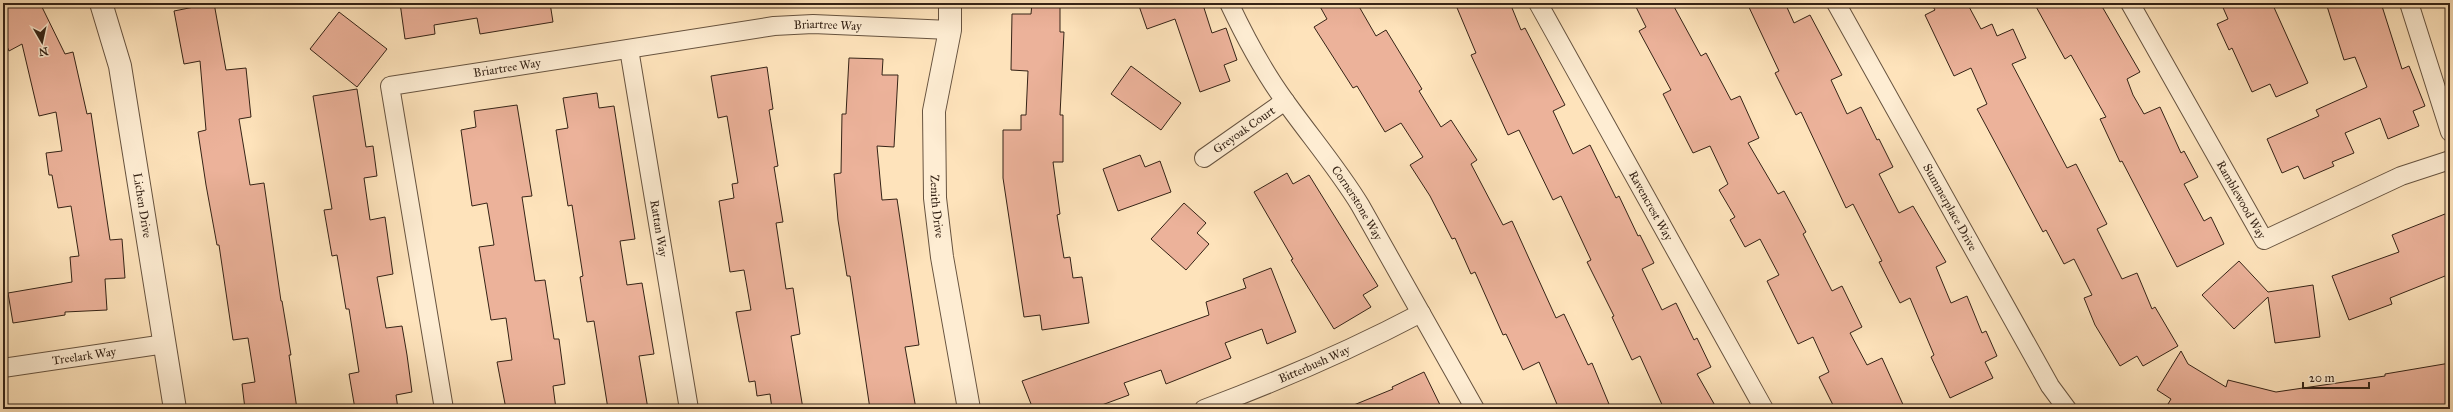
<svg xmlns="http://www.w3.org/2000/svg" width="2453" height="412" font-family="'IM FELL Great Primer',serif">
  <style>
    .building { fill: #ecb29a; stroke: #352316 }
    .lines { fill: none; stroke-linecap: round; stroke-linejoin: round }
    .minor-casing { stroke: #67533f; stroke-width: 20 }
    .tertiary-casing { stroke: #67533f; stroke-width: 24 }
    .minor { stroke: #feedd3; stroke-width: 18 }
    .tertiary { stroke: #feedd3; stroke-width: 22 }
    .labels { text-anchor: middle; stroke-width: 4; stroke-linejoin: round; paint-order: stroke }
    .street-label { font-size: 12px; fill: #352316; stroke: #feedd3 }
  </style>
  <rect width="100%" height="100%" fill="#fee3bb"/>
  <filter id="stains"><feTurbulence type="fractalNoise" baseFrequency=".005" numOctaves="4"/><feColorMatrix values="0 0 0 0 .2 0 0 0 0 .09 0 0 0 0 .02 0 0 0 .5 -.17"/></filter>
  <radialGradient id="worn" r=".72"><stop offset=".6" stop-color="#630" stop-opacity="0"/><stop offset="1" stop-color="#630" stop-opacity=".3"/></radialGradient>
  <g class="building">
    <polygon points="15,3 40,3 65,54 73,52 87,114 91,113 110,240 122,239 125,278 105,279 107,310 65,312 65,315 13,323 8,293 72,282 70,257 79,256 71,206 58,208 52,175 49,175 46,153 62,151 56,112 39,116 22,44 9,51 3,37 3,9"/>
    <polygon points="214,3 226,70 246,68 251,117 239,119 250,185 264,183 281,301 282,301 291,355 289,355 297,409 245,409 242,384 255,382 248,338 233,340 219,245 217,245 206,185 198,132 206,130 200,61 184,64 174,11"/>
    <polygon points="400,3 550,3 553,22 480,34 477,18 434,25 435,34 405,39"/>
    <polygon points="1032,3 1060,3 1060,32 1064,32 1060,115 1063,115 1063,162 1053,162 1060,214 1057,215 1064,258 1070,257 1073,278 1082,277 1089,323 1042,330 1040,315 1024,317 1003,178 1003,130 1021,130 1021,115 1026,115 1028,71 1011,70 1012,14 1031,14"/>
    <polygon points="1138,3 1212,3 1213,5 1204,8 1212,33 1226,28 1237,60 1224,65 1230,81 1200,92 1175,19 1147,29"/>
    <polygon points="1318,3 1357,3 1376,36 1386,30 1422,89 1419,91 1441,127 1451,120 1477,160 1471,164 1503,225 1512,221 1556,318 1564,314 1588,365 1592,363 1611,409 1559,409 1539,362 1523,370 1506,334 1503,335 1475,272 1471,274 1455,238 1452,239 1430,196 1410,165 1423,157 1401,123 1385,132 1357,86 1353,88 1314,27 1327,19"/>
    <polygon points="1455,3 1510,3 1521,30 1525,28 1565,105 1553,111 1573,154 1590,145 1616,198 1619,196 1638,236 1640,235 1654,263 1642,269 1662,310 1676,303 1694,340 1697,338 1711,367 1697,374 1717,409 1664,409 1640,356 1632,360 1612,317 1614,316 1587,262 1591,260 1561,196 1553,200 1519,130 1508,135 1471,55 1476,53"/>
    <polygon points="1634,3 1672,3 1701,56 1706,53 1731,100 1740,96 1759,138 1748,143 1778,194 1784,191 1806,232 1803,234 1832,291 1842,286 1862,327 1850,333 1867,365 1882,358 1905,409 1835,409 1819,377 1829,372 1813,337 1798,344 1767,281 1779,275 1760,239 1745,247 1730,220 1735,217 1719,190 1728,184 1710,146 1693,153 1663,94 1671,90 1639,31 1646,27"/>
    <polygon points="1747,3 1785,3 1794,23 1810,15 1842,75 1831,80 1847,114 1861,107 1877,140 1879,139 1893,167 1879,174 1899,213 1913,206 1946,262 1936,267 1951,303 1967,296 1982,333 1986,331 1997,356 1985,362 1993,378 1950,398 1931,357 1934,355 1910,298 1900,303 1879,262 1882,261 1853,204 1846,208 1801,112 1796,115 1775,73 1779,71"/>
    <polygon points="1931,3 1967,3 1981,29 1992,24 1997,36 2013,29 2026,58 2012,64 2067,168 2076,164 2107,224 2097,229 2122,279 2137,273 2152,309 2155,307 2178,346 2143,366 2137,356 2120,366 2095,325 2084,298 2092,295 2074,259 2064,264 2046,230 2043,232 1977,109 1987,104 1971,68 1954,76 1925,15 1935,10"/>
    <polygon points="2034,3 2100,3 2140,72 2127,79 2133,95 2144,114 2160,107 2181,153 2184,151 2198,177 2184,184 2204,221 2211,217 2224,244 2177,267 2122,161 2120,162 2100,119 2106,117 2071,55 2065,59"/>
    <polygon points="2221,3 2272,3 2308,83 2276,97 2270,84 2252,92 2232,48 2229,50 2217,24 2228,19"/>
    <polygon points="2326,3 2381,3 2402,69 2409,66 2425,106 2413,111 2419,126 2388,139 2380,118 2345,133 2354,153 2332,162 2334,166 2304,179 2298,166 2282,173 2267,139 2319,116 2316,110 2367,87 2355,57 2344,60"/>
    <polygon points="339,12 387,49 357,87 310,49"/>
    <polygon points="849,58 883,59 882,75 898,75 894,147 877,146 882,200 897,199 919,345 905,347 916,409 870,409 850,276 847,276 838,220 834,174 841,173 842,114 846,114"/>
    <polygon points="1131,66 1181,103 1161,130 1111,94"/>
    <polygon points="767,67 773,109 769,110 778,166 774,167 783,222 776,223 786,289 793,288 800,334 791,336 803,409 772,409 770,394 757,396 755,381 749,382 736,312 751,310 744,270 730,272 719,201 734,198 732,184 738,183 727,116 718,118 711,76"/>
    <polygon points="357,89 366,147 373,146 377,176 364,178 370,220 385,217 393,274 377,277 386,328 402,326 407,355 412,392 396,395 398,409 355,409 349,374 359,372 349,309 346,309 337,255 332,256 324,210 332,209 313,96"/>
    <polygon points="597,93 599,108 614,106 635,239 620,241 627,285 642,283 654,354 639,356 648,409 608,409 594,321 587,322 580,277 583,276 572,205 568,206 556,130 568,128 563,98"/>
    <polygon points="517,105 532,196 522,197 535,281 545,280 554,339 559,339 565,384 553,386 556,409 506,409 497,362 512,360 506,318 491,320 479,247 494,245 487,203 472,206 461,130 476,127 474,111"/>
    <polygon points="1140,155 1145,167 1160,161 1171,192 1118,211 1103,169"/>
    <polygon points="1287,173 1293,184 1309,175 1378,286 1363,295 1371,307 1334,329 1291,260 1293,259 1254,192"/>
    <polygon points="1184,203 1206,223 1197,233 1209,244 1186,270 1151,239"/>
    <polygon points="2450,212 2450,274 2390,298 2392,304 2349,320 2332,276 2399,252 2392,235"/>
    <polygon points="2239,261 2268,292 2313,285 2320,337 2275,343 2268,297 2234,329 2202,295"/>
    <polygon points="1271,268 1296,332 1267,344 1262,329 1225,343 1231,358 1166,384 1161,370 1124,383 1129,395 1091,409 1033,409 1022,381 1209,315 1206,302 1246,288 1243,279"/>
    <polygon points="2181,351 2188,364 2226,387 2228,380 2276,392 2385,376 2385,374 2450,363 2450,409 2165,409 2171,399 2157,390"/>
    <polygon points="1424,372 1442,409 1344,409 1393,389 1392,387"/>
  </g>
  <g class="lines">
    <defs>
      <g id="minor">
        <path id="s1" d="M1229,3C1245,37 1263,71 1285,101C1310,136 1338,169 1360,205L1475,409"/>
        <path id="s2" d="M1538,3L1764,409"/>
        <path id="s3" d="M1836,3L2050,386L2067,409"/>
        <path id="s4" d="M2130,3L2264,240L2401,176L2450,160"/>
        <polyline points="2409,3 2450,132"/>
        <path id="s5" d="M629,49L689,409"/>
        <path id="s6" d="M1204,158L1285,101"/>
        <path id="s7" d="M3,368L165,344"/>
        <path id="s8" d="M444,409L390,86L774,26L813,24L950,30"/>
        <path id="s9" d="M1204,409C1279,381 1351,350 1421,313"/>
      </g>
      <g id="tertiary">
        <path id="s10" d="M101,3L120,66L175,409"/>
        <path id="s11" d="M950,3V30L934,111L935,198L942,257L969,409"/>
      </g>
    </defs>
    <use href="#minor" class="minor-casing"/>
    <use href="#tertiary" class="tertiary-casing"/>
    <use href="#minor" class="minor"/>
    <use href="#tertiary" class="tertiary"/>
  </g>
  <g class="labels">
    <g class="street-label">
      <text dy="4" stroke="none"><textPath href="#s8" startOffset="770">Briartree Way</textPath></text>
      <text dy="4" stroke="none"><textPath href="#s8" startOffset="446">Briartree Way</textPath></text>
      <text dy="4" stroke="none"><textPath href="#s6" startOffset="49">Greyoak Court</textPath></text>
      <text dy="4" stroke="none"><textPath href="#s4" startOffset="226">Ramblewood Way</textPath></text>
      <text dy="4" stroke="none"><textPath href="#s1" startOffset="238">Cornerstone Way</textPath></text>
      <text dy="4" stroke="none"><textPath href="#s10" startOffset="207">Lichen Drive</textPath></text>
      <text dy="4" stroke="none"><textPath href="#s2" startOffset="232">Ravencrest Way</textPath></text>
      <text dy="4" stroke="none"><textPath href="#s11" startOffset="205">Zenith Drive</textPath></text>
      <text dy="4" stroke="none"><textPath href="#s3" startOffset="234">Summerplace Drive</textPath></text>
      <text dy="4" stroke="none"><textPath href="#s5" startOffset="182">Rattan Way</textPath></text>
      <text dy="4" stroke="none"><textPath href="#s7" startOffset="82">Treelark Way</textPath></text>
      <text dy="4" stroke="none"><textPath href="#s9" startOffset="119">Bitterbush Way</textPath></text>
    </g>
  </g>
  <rect width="2453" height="412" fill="none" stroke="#fee3bb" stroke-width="16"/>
  <rect x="4" y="4" width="2445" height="404" fill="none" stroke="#352316" stroke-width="2"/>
  <rect x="8" y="8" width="2437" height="396" fill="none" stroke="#352316"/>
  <g transform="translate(42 42) rotate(171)" stroke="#feedd3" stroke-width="3" paint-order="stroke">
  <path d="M0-3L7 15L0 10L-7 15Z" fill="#352316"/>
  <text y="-6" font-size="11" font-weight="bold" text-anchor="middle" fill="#352316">N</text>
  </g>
  <path d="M2303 382v6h66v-6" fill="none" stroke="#352316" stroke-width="2"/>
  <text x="2309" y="382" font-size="12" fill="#352316" stroke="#feedd3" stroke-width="3" paint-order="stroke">20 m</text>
  <rect width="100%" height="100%" filter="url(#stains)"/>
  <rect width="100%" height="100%" fill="url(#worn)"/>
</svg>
